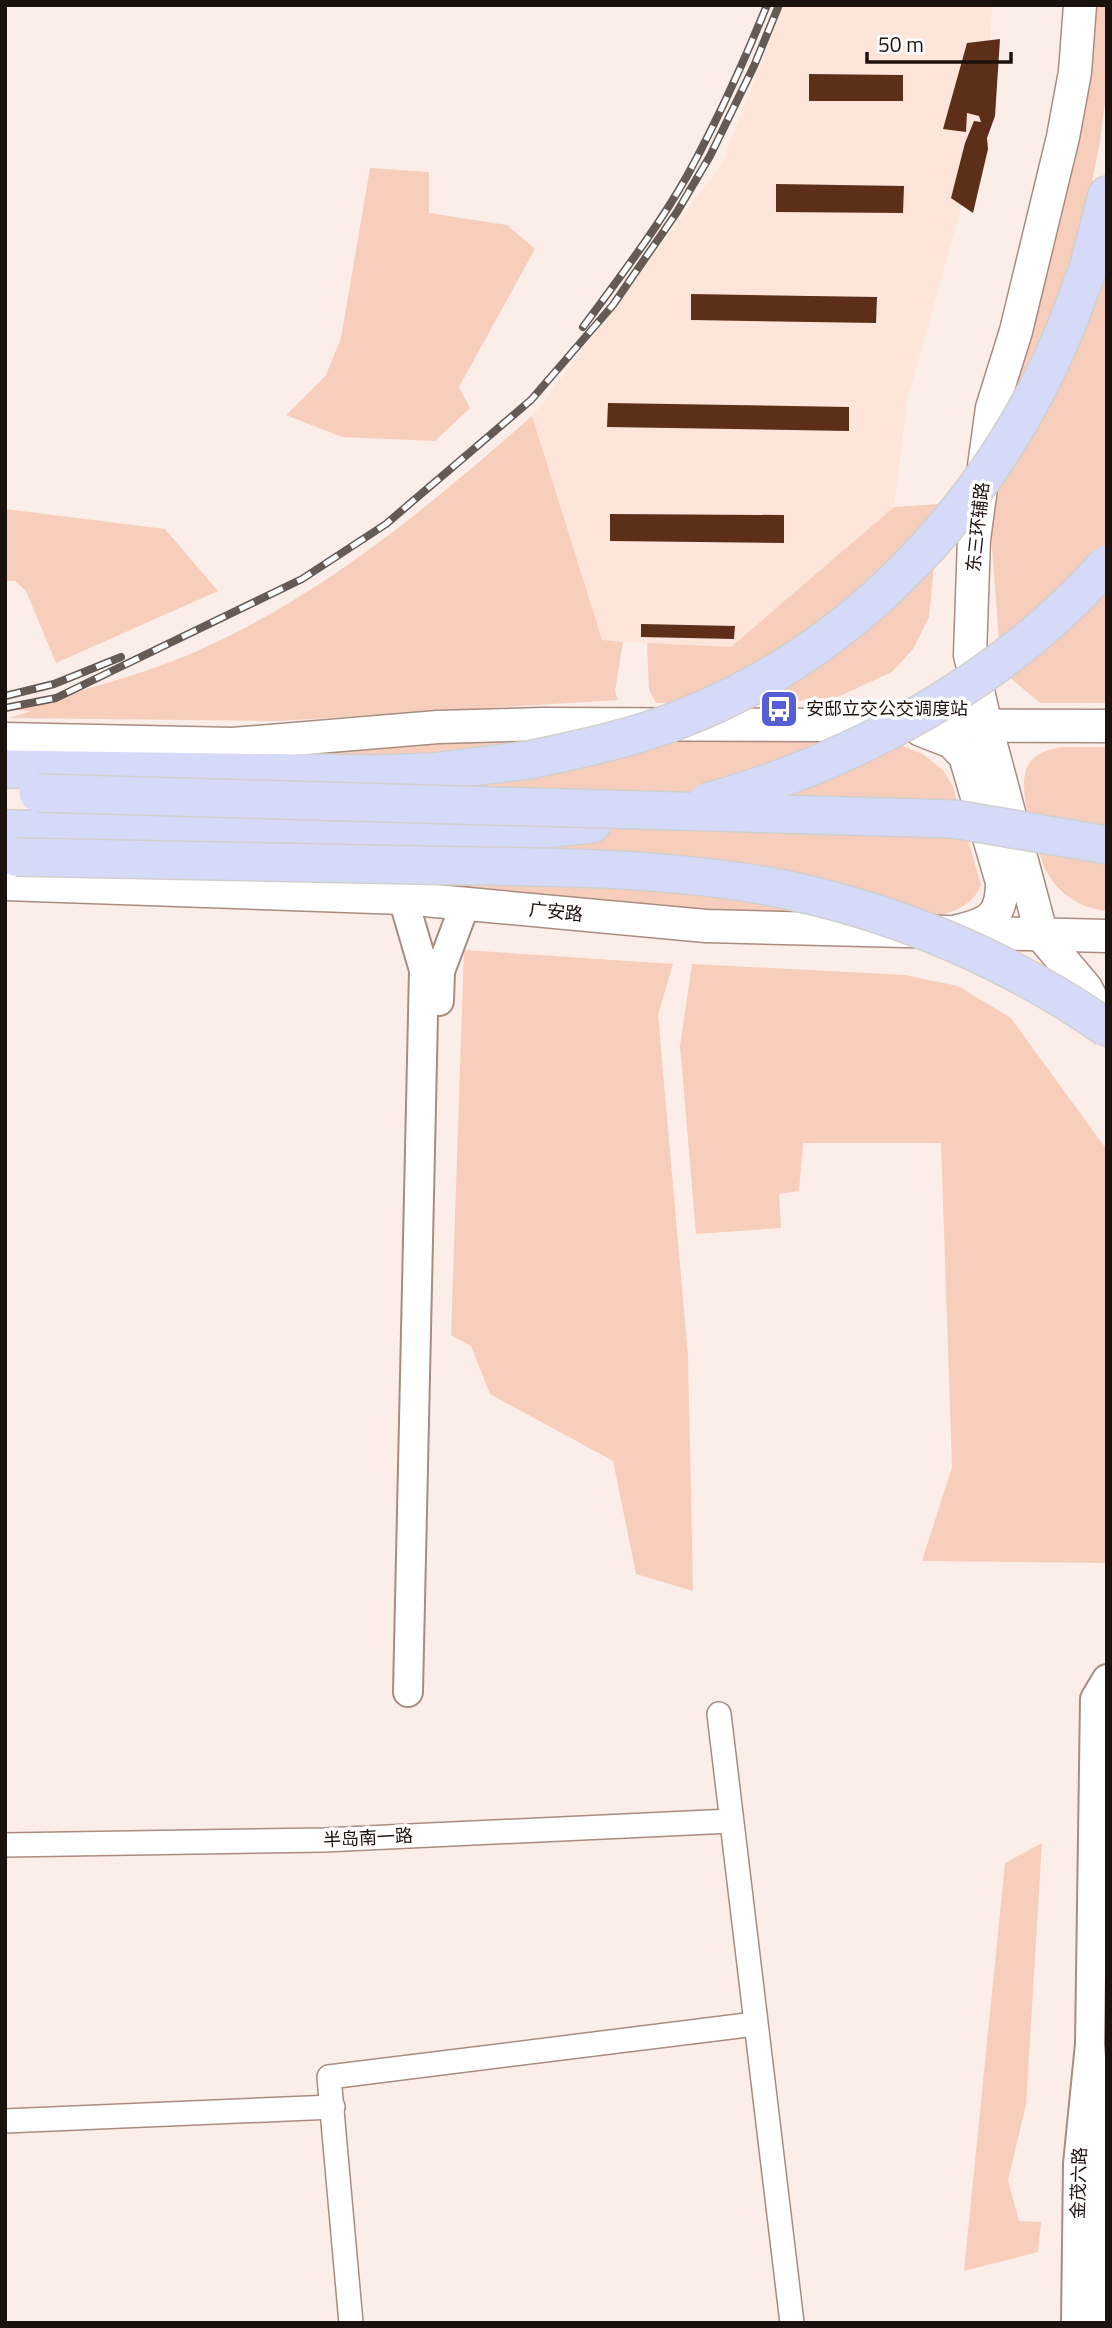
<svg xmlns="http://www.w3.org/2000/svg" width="1112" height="2328" font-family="'Titillium Web','Noto Sans SC',sans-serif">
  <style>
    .built { fill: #fde5da }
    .green { fill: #f7cebb }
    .building { fill: #5d2f19 }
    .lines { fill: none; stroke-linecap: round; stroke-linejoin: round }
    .minor-casing { stroke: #a98c7f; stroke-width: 26 }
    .tertiary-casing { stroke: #a98c7f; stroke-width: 32 }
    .secondary-casing { stroke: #a98c7f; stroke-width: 35 }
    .trunk-casing { stroke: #d2d0cf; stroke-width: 40 }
    .minor { stroke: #fff; stroke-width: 23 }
    .tertiary { stroke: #fff; stroke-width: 28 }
    .secondary { stroke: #fff; stroke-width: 32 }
    .trunk { stroke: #d4daf8; stroke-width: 37 }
    .rail-casing { stroke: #655a54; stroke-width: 8 }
    .rail { stroke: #fff; stroke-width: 5; stroke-dasharray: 16; stroke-linecap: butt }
    .trunk-bridge-casing { stroke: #d2d0cf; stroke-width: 40; stroke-linecap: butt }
    .trunk-bridge { stroke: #d4daf8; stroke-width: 37 }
    .labels { text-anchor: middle; stroke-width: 7; stroke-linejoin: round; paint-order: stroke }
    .street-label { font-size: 18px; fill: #1c120d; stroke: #fff }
    .poi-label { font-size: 18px; fill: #1c120d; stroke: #fff; text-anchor: start }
  </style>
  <rect width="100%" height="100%" fill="#fbeee8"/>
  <polygon class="built" points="784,5 992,5 986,119 907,401 894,507 731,647 602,641 526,425 722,163"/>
  <g class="green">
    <polygon points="1083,5 1107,5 1107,86 1100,142 1084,222 1107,241 1107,703 1040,703 1008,676 1000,653 990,522 1016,348"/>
    <polygon points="370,168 429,172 429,213 507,225 535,249 459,387 470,408 435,441 342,437 286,415 326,375 341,338"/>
    <path d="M532,416L602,640L623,642L615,691L618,700L279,721L9,718L31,711L15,710C72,692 133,678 188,655C319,599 426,509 532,416Z"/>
    <polygon points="940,504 929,617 913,649 892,672 831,700 656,703 649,690 647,643 731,647 894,507"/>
    <polygon points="5,509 165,529 218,591 56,663 26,591 15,581 5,581"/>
    <path d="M419,736L788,738L902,746L923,754L943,770L953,787L981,885C966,925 901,918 866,919L5,876V809H32L33,750Z"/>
    <path d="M1060,747H1107V911C1078,908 1057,893 1044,867C1037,842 1012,782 1031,761C1038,752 1050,750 1060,747Z"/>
    <polygon points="464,950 673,964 658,1015 688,1356 693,1591 636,1574 613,1461 490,1394 471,1346 451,1335"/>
    <polygon points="692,964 905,975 958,986 1011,1018 1107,1150 1107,1563 922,1561 952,1467 941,1143 803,1143 799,1191 779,1194 781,1228 696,1234 680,1046"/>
    <polygon points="1042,1843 1026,2105 1008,2180 1019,2221 1041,2222 1038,2252 964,2271 1005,1863"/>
  </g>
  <g class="building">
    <polygon points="1000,39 995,116 987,138 988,149 973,213 951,198 965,143 974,121 981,122 979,116 967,113 966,132 943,129 967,43"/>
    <polygon points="809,74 903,75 903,101 809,101"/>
    <polygon points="776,184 904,186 903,213 776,212"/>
    <polygon points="691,294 877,297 876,323 691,320"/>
    <polygon points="608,403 849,407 849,431 607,427"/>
    <polygon points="610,514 784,515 784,543 610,541"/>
    <polygon points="641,624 735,626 734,639 641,637"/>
  </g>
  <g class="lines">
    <defs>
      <g id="minor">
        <polyline points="719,1714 792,2323"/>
        <polyline points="5,1845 324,1840 731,1821"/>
        <polyline points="5,2121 333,2107"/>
        <polyline points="351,2323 329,2077 755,2024"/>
      </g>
      <g id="tertiary">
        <polyline points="403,898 424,970 408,1692"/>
        <polyline points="439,1001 440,971 466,902"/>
        <polyline points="1090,2044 1095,1699 1107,1679"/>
        <polyline points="1076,2323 1078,2164 1090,2044 1099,2165 1095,2323"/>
      </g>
      <g id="secondary">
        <polyline points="1080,5 1075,72 1063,137 1016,331 992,408 974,539 970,655 986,726 1042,936 1086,988 1107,1029"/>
        <path d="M921,730L952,742L965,756L1002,882C1002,917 990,923 958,931"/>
        <polyline points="5,739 233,744 438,727 543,724 1107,726"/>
        <polyline points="5,884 403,898 706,926 1107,936"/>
      </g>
      <g id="trunk">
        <polyline points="1066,327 1088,269 1107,195"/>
        <polyline points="5,769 376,774 432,772 529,760"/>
        <path d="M5,829C200,833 398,847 592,824"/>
      </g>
    </defs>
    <use href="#minor" class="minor-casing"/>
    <use href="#tertiary" class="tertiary-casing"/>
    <use href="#secondary" class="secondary-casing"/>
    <use href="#trunk" class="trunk-casing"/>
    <use href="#minor" class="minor"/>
    <use href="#tertiary" class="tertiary"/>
    <use href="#secondary" class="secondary"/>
    <use href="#trunk" class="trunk"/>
    <defs>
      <g id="rail">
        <path d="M583,327C619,278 657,229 687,176C717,121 743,64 767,5"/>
        <polyline points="5,696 54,684 121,657"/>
        <polyline points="5,708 56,698 302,579 386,524 531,400 613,305 677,212 710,156 754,66 779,5"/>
      </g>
    </defs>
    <use href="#rail" class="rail-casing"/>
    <use href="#rail" class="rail"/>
    <defs>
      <g id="trunk-bridge">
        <path d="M529,760C581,749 634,738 683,718C859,649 995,500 1066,327"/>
        <polyline points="38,793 954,819 1107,845"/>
        <path d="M707,802C855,761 1004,681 1107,564"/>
        <path d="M16,857C150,860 283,862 417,865C518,867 620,866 721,879C859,896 993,949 1107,1028"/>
      </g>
    </defs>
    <use href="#trunk-bridge" class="trunk-bridge-casing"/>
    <use href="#trunk-bridge" class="trunk-bridge"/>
  </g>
  <defs>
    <symbol id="bus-square" viewBox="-11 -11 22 22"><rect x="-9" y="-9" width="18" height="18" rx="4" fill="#575dd4" stroke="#fff"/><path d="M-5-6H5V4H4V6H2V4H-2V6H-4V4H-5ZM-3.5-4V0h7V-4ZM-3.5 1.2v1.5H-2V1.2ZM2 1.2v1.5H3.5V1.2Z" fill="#fff"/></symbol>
  </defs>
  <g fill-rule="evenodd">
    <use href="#bus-square" x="757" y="687" width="44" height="44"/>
  </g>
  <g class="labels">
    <g class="street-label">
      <text transform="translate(978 527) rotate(-84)" y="6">东三环辅路</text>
      <text transform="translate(556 912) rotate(6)" y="6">广安路</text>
      <text transform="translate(368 1838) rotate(-3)" y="6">半岛南一路</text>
      <text transform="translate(1079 2183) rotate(-88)" y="6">金茂六路</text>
    </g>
    <g class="poi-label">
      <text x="806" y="715">安邸立交公交调度站</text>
    </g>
  </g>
  <rect width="1112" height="2328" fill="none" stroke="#1c120d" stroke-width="14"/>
  <path d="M867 52v10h144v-10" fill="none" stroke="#1c120d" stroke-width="3.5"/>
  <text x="878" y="52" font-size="21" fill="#1c120d" stroke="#ffffff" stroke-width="5" paint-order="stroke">50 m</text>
</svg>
